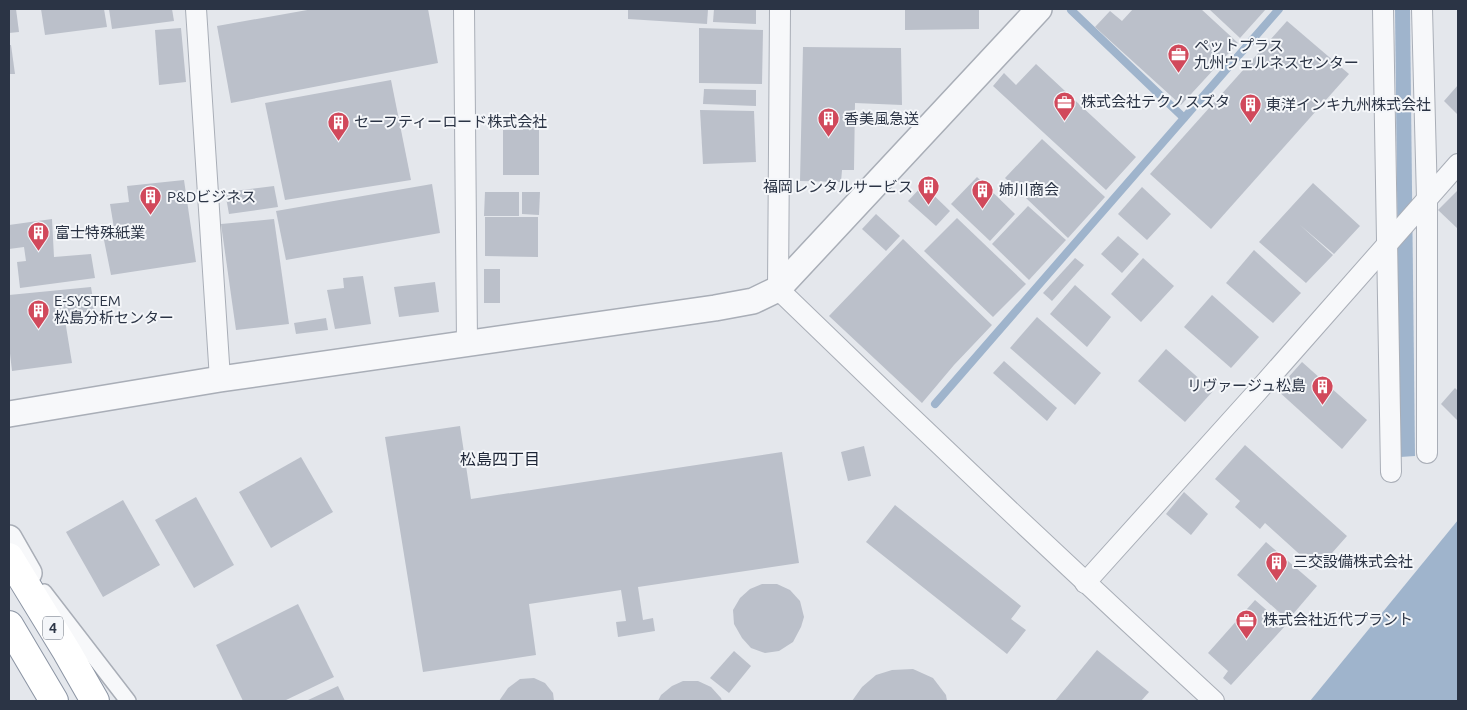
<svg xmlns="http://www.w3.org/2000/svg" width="1467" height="710" font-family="Ubuntu,'Noto Sans JP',sans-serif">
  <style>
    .water { fill: #9fb4cc }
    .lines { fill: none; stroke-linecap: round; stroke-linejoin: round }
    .stream { stroke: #9fb4cc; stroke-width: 8 }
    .building { fill: #bbc0ca }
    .pedestrian-casing { stroke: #a9aeb7; stroke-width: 18 }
    .minor-casing { stroke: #a9aeb7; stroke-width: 22 }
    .tertiary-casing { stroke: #a9aeb7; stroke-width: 28 }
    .motorway-casing { stroke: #8b94a3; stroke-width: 30 }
    .pedestrian { stroke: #f7f8fa; stroke-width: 15 }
    .minor { stroke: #f7f8fa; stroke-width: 20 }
    .tertiary { stroke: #f7f8fa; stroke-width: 25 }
    .motorway { stroke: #fff; stroke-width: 28 }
    .labels { text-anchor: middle; stroke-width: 4; stroke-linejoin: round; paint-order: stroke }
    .shield { fill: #f4f6f9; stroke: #676e7b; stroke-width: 1 }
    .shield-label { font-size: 14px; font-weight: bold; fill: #2b3445 }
    .poi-label { font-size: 15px; fill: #2b3445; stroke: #f4f6f9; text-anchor: start }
    .neighbourhood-label { font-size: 16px; fill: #1d2536; stroke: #f4f6f9 }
  </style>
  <rect width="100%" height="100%" fill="#e4e7ec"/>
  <g class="water">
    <polygon points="1395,9 1410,9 1415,456 1400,457"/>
    <polygon points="1458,520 1458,701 1310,701"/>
  </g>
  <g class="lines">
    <g class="stream">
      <polyline points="1071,10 1184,118"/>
      <polyline points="935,404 1279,9"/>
    </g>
  </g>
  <g class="building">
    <polygon points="9,9 16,9 19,32 9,33"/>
    <polygon points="41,9 104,9 107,27 45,35"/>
    <polygon points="109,9 172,9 174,21 112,29"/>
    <polygon points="313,9 428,9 438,63 231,103 217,26"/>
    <polygon points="628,9 708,9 707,24 628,19"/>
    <polygon points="714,9 756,9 756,24 713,22"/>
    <polygon points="905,9 979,9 979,29 905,30"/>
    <polygon points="1133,9 1201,9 1238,43 1181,105 1095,27 1110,11 1122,21"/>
    <polygon points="1209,9 1266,9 1240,38"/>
    <polygon points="1287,21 1349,74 1211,229 1150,174"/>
    <polygon points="181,28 186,82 159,85 155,30"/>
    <polygon points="699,28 763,30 762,84 699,83"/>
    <polygon points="9,45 11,45 15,74 9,74"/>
    <polygon points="803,47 901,48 902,105 855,103 854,170 842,170 841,182 800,181"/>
    <polygon points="1036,64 1136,157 1106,190 993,86 1004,73 1016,85"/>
    <polygon points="391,80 411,180 285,200 265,103"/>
    <polygon points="1458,85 1458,115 1444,101"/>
    <polygon points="704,89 756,90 756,106 703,104"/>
    <polygon points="700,110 754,111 756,162 703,164"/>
    <polygon points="523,127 539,127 539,175 503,175 503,130 523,130"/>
    <polygon points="1042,139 1105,197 1068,238 1005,178"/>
    <polygon points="977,177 1015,214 990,241 951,204"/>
    <polygon points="184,180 196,262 111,275 102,230 114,228 110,204 129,202 127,186"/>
    <polygon points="1313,183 1360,226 1334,254 1300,225 1333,255 1306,283 1259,242"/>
    <polygon points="432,184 440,233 286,260 276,211"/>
    <polygon points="923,185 950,211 936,226 908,201"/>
    <polygon points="274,186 278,207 229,214 225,192"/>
    <polygon points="1142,187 1171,214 1147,240 1118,214"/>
    <polygon points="1458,190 1458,229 1438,210"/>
    <polygon points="485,192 519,192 519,216 484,216"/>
    <polygon points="522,192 540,192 539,215 522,214"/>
    <polygon points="1028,206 1066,240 1029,280 992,244"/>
    <polygon points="876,214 900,236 886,251 862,229"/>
    <polygon points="485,217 538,217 538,257 485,256"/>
    <polygon points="957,218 1026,284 993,317 924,251"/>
    <polygon points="52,219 54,257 91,254 95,278 20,288 17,262 26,261 24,247 9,249 9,225"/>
    <polygon points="274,219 289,324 236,330 221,224"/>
    <polygon points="1118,236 1139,254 1122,273 1101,254"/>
    <polygon points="903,239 992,325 954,365 922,403 829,316"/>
    <polygon points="1254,250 1301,293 1273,323 1226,283"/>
    <polygon points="1075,258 1084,265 1052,301 1043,293"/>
    <polygon points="1143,258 1174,286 1141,322 1111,294"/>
    <rect x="484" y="269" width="16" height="34"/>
    <polygon points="363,276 371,324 335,329 327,290 344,288 343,278"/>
    <polygon points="435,282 439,312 399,317 394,287"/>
    <polygon points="1075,285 1111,317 1087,347 1050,314"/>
    <polygon points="91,287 95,311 64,314 72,363 12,371 9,345 9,295"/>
    <polygon points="1212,295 1259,337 1231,368 1184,327"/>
    <polygon points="1037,317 1101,373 1075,405 1010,348"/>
    <polygon points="326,318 328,330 296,334 294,323"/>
    <polygon points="1166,349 1213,391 1185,422 1138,381"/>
    <polygon points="1004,361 1057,408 1047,421 993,373"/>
    <polygon points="1302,362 1367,420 1342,449 1277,390"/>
    <polygon points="1455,388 1458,391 1458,421 1441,404"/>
    <polygon points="460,426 471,499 782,452 799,563 638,587 643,620 653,618 655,631 618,637 616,622 626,621 621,590 529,604 536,655 423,672 385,437"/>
    <polygon points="1245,445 1347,536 1317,570 1265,523 1260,529 1235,507 1240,501 1215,479"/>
    <polygon points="864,446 871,476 848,481 841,452"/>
    <polygon points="301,457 333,512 271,548 239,492"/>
    <polygon points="1184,492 1208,514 1191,535 1166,514"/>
    <polygon points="196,497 234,565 194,588 155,520"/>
    <polygon points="123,500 160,565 103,597 66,532"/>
    <polygon points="895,505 1021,606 1011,619 1026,630 1007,654 866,542"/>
    <polygon points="1266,542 1317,586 1288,620 1237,575"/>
    <polygon points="762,584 777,584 790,590 800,601 804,617 801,627 793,642 779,651 765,653 751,648 742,638 734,624 733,610 740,598 750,589"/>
    <polygon points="1255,600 1285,626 1231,685 1223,678 1228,671 1208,653"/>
    <polygon points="298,604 334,677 284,701 243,701 216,645"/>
    <polygon points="1097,650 1149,692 1141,701 1055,701"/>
    <polygon points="734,651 751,666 729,693 710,678"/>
    <polygon points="913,669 933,678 946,695 947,701 852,701 862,687 876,675 892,670"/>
    <polygon points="534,678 545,683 553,693 554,701 499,701 508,688 520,679"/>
    <polygon points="683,681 698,681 711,687 721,698 722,701 658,701 661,695 672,686"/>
    <polygon points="338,686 345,701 306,701"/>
  </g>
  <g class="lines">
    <defs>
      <polyline id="pedestrian" points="44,592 128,701"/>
      <g id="minor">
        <polyline points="196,9 220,379"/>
        <polyline points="464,9 467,343"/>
        <path d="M780,9L778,289C921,428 1067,566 1214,701"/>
        <polyline points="1383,9 1391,472"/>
        <polyline points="1422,9 1427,199 1427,453"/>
        <polyline points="1085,583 1257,392 1458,164"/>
      </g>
      <g id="tertiary">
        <polyline points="9,414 220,379 715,308 753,301 778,289 1039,9"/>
        <polyline points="9,538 29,573"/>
      </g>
      <g id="motorway">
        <polyline points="9,557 67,652 95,701"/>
        <polyline points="9,625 54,701"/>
      </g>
    </defs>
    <use href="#pedestrian" class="pedestrian-casing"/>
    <use href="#minor" class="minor-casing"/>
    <use href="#tertiary" class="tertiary-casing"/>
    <use href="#motorway" class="motorway-casing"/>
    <use href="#pedestrian" class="pedestrian"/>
    <use href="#minor" class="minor"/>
    <use href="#tertiary" class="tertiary"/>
    <use href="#motorway" class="motorway"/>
  </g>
  <defs>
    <symbol id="office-pin" viewBox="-11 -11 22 30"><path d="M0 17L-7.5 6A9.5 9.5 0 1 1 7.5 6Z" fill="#d1495b" stroke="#f4f6f9"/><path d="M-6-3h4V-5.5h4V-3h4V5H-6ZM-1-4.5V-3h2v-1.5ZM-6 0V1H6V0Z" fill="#fff"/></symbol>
    <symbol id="building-pin" viewBox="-11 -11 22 30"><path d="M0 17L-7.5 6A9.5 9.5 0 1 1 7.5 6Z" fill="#d1495b" stroke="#f4f6f9"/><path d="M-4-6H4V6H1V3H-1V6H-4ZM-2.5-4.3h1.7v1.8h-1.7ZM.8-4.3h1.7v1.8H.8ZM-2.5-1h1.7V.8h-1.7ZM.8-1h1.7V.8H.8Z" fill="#fff"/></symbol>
  </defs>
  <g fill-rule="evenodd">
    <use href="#office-pin" x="1166" y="42" width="25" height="34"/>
    <use href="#office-pin" x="1052" y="90" width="25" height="34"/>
    <use href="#building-pin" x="1238" y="92" width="25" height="34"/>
    <use href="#building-pin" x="816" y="106" width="25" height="34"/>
    <use href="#building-pin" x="326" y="110" width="25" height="34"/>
    <use href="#building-pin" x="916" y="174" width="25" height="34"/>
    <use href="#building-pin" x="970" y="178" width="25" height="34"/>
    <use href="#building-pin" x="138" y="184" width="25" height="34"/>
    <use href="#building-pin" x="26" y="220" width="25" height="34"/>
    <use href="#building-pin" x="26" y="298" width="25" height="34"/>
    <use href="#building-pin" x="1310" y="374" width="25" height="34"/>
    <use href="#building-pin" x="1264" y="550" width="25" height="34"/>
    <use href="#office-pin" x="1234" y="608" width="25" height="34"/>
  </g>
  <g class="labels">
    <rect class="shield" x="43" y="616.5" width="20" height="23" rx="4"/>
    <g class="shield-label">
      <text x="53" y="633">4</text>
    </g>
    <g class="poi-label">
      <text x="1194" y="51">ペットプラス<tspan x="1194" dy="17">九州ウェルネスセンター</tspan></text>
      <text x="1081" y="107">株式会社テクノスズタ</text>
      <text x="1266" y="110">東洋インキ九州株式会社</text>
      <text x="844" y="124">香美風急送</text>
      <text x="354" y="127">セーフティーロード株式会社</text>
      <text x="913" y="192" text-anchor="end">福岡レンタルサービス</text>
      <text x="999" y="195">姉川商会</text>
      <text x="167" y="202">P&amp;Dビジネス</text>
      <text x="55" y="238">富士特殊紙業</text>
      <text x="54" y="306">E-SYSTEM<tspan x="54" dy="17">松島分析センター</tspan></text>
      <text x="1306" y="391" text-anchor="end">リヴァージュ松島</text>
      <text x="1293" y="567">三交設備株式会社</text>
      <text x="1263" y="625">株式会社近代プラント</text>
    </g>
    <g class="neighbourhood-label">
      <text x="500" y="465">松島四丁目</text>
    </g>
  </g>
  <rect width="1467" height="710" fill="none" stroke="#2b3445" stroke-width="20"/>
</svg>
